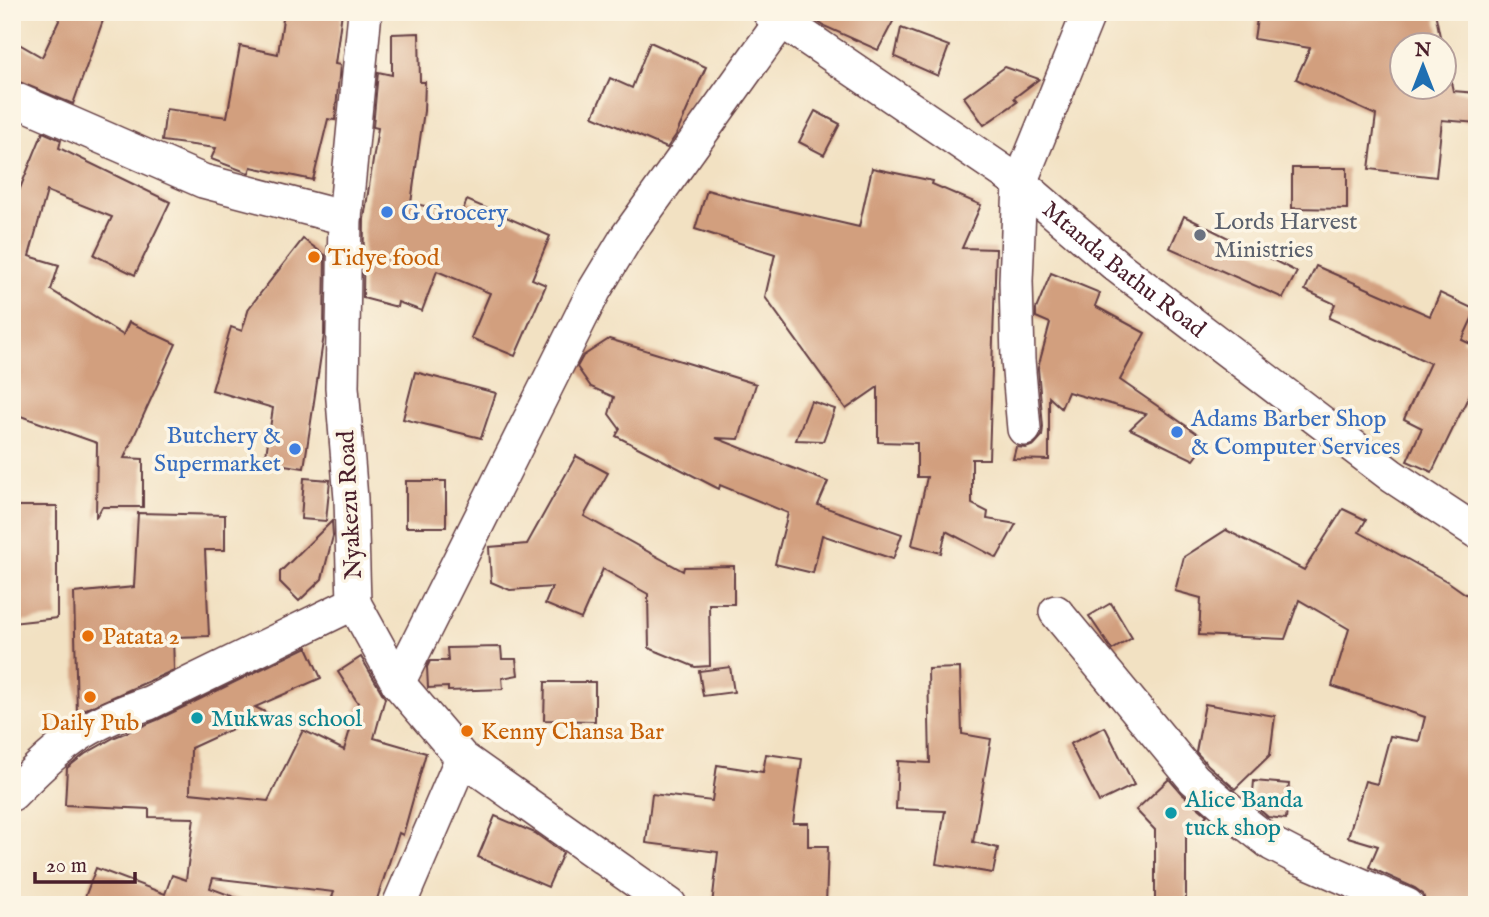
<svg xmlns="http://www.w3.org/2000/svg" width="1489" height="917" font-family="'IM FELL English',serif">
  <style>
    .building { fill: #d29f7e }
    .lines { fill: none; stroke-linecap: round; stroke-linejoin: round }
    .minor-casing { stroke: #633c42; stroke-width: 36 }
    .minor { stroke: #fff; stroke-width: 33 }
    .shop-dot { fill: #3f7fe0; stroke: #fcf5e5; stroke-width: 2.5 }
    .worship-dot { fill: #6b7280; stroke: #fcf5e5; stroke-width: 2.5 }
    .food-dot { fill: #e8710a; stroke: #fcf5e5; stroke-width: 2.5 }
    .culture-dot { fill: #0f9aa8; stroke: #fcf5e5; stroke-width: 2.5 }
    .labels { text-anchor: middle; stroke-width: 7; stroke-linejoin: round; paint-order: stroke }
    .shop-label { font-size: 24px; fill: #366cbe; stroke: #fcf5e5; text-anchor: start }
    .worship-label { font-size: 24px; fill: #5b616d; stroke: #fcf5e5; text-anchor: start }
    .food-label { font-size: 24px; fill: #c56008; stroke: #fcf5e5; text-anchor: start }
    .street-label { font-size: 24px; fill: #4a1f2b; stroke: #fcf5e5 }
    .culture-label { font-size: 24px; fill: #0d838f; stroke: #fcf5e5; text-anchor: start }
  </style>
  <rect width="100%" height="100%" fill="#fcf5e5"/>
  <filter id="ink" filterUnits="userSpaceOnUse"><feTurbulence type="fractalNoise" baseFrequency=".0143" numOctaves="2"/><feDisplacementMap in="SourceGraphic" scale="14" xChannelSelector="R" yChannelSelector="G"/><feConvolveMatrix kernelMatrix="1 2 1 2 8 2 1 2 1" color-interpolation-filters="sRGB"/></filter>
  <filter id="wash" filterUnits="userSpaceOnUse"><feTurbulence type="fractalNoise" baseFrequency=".00686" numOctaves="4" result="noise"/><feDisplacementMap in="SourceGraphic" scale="28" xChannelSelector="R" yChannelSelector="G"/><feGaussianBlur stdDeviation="1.57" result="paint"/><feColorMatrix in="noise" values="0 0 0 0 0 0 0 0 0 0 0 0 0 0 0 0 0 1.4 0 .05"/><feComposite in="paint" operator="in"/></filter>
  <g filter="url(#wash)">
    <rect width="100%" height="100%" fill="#f2e1c2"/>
    <g id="blocks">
      <g class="building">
        <polygon points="63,12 106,12 73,104 12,79 12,40 42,57"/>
        <polygon points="284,12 342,12 335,64 340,65 335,120 328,119 313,180 251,167 249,173 246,172 211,159 216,148 162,141 166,109 227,117 240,46 278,54"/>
        <polygon points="804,12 898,12 878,50 824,26"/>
        <polygon points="1258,12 1435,12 1442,46 1402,46 1402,88 1444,88 1444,51 1453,91 1477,93 1477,123 1442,120 1436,177 1369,169 1376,115 1296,79 1310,48 1254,39"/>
        <polygon points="901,28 949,46 938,76 895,57"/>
        <polygon points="419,33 420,82 425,82 424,111 411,203 461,214 467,200 550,236 532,279 546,285 515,356 471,338 490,293 437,271 422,311 398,302 397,307 363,298 364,219 378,128 373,127 378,72 392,75 392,34"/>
        <polygon points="650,42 706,67 676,135 667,148 593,116 610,78 632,88"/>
        <polygon points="1005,67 1039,79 1014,98 1017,102 984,125 964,97"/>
        <polygon points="815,111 840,124 824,155 799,142"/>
        <polygon points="43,132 61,140 59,148 170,202 135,275 94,255 112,217 47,191 29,256 59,265 51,290 123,335 129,322 176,344 124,458 143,459 143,507 102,507 96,518 97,443 12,413 12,208"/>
        <polygon points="872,168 933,181 932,184 981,205 962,248 996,249 989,459 972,459 972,504 988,512 987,519 1016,524 997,558 946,531 941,553 912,545 927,477 917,477 917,443 878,442 878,387 846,409 765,297 775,254 695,229 707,190 747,201 859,227"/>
        <polygon points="1292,168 1347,168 1347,209 1292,208"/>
        <polygon points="1184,216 1297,272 1283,298 1170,248"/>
        <polygon points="303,239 325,255 324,335 304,468 265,462 273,408 212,390 231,327 242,331 249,308"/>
        <polygon points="1316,266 1430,316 1440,293 1476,310 1462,340 1477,347 1477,379 1432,472 1407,461 1422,428 1404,419 1430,363 1329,318 1335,304 1305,290"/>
        <polygon points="1051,273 1100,293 1095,306 1145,333 1120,380 1208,441 1194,460 1130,429 1146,414 1068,392 1061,408 1049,397 1049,460 1013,459 1016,447 1026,448 1034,445 1042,436 1043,427 1038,368 1050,323 1036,317 1036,309"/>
        <polygon points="609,339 756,384 739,439 716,438 828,482 818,505 902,534 893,559 822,535 813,573 775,564 788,513 720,485 719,489 616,436 620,429 609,414 614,397 591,387 577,367 583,356"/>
        <polygon points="415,372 496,393 481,438 403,419"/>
        <polygon points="811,401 835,409 823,441 796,440"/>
        <polygon points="576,456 608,473 584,516 683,571 684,567 734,566 734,604 709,604 710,666 695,667 649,648 648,594 603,569 581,619 545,604 552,587 510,590 491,582 489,547 527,544"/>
        <polygon points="304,478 330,480 326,521 301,519"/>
        <rect x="406" y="481" width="40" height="46"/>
        <polygon points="12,506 57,506 57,618 12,623"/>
        <polygon points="1343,509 1366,520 1359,532 1450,583 1477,602 1477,905 1426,905 1423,894 1415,888 1369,867 1378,846 1348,837 1365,781 1377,784 1390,736 1419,741 1425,717 1332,686 1349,629 1299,600 1285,639 1199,635 1201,598 1175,591 1184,557 1226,530 1304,570"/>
        <polygon points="138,513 225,515 225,550 205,550 209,636 173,637 174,670 77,713 74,593 134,587"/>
        <polygon points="332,521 333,536 322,579 299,601 280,582 280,572"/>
        <polygon points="1111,603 1132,638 1112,650 1089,616"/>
        <polygon points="307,647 321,678 255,707 267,713 191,748 190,793 268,801 303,730 344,750 358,703 338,672 361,657 385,698 374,738 426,753 403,835 399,833 375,905 329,905 334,892 213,878 210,888 245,901 245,905 82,905 96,868 165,894 172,875 186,880 194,818 149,817 149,809 65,805 67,768 85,754 115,737 157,720"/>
        <polygon points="501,647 502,659 516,659 518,675 502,678 503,689 448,691 448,687 428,688 427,667 430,661 448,661 447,648"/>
        <polygon points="730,667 734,692 703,696 699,671"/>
        <polygon points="960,668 962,734 991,739 973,842 998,848 993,873 936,864 945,811 896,809 898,761 930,763 928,669"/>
        <polygon points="545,682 595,682 595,721 544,720"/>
        <polygon points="1205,704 1275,716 1270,755 1235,789 1208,765 1196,752"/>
        <polygon points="1105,727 1134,785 1099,802 1070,744"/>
        <polygon points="766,754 802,759 793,823 808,823 808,846 828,846 826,905 712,905 718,852 646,843 652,794 712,801 717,765 763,772"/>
        <polygon points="1169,779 1181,793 1207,815 1186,836 1186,900 1155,902 1155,830 1136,810"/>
        <polygon points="1254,781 1289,784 1286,819 1268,817 1252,803"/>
        <polygon points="495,816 535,833 563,853 548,887 478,857"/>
      </g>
    </g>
  </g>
  <g filter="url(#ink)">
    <use href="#blocks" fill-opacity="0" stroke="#633c42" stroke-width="2"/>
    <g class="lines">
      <defs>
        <g id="minor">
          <path id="s1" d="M769,12L1020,183L1118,267L1392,476L1477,532"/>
          <polyline points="12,98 203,181 345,218"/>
          <polyline points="1024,429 1018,360 1016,281 1020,183 1089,12"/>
          <polyline points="354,603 398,683 462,758 670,905"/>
          <polyline points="1056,612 1194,779 1245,823 1272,844 1297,857 1407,905"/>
          <polyline points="398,683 594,291 626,238 782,20"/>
          <path d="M12,794C59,746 84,724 149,703L354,603L351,499L342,387L345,218L365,12"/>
          <polyline points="399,905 462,758"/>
        </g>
      </defs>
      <use href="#minor" class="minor-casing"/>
      <use href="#minor" class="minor"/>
    </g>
  </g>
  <g class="shop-dot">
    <circle cx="387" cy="212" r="7"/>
    <circle cx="1177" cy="432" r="7"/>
    <circle cx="295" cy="449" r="7"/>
  </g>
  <circle class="worship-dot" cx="1200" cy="235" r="7"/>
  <g class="food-dot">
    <circle cx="314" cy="257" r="7"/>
    <circle cx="88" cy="636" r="7"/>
    <circle cx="90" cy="697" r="7"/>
    <circle cx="467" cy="731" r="7"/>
  </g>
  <g class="culture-dot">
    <circle cx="197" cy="718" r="7"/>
    <circle cx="1171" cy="813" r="7"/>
  </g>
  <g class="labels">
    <g class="shop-label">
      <text x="401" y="220">G Grocery</text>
      <text x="1191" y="426">Adams Barber Shop<tspan x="1191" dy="28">&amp; Computer Services</tspan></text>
      <text x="281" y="443" text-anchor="end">Butchery &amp;<tspan x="281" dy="28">Supermarket</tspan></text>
    </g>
    <g class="worship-label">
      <text x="1214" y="229">Lords Harvest<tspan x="1214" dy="28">Ministries</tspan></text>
    </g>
    <g class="food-label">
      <text x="328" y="265">Tidye food</text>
      <text x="102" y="644">Patata 2</text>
      <text x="90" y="730" text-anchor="middle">Daily Pub</text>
      <text x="481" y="739">Kenny Chansa Bar</text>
    </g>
    <g class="street-label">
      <text dy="8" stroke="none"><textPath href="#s1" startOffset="439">Mtanda Bathu Road</textPath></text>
      <text transform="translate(349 505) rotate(-93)" y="8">Nyakezu Road</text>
    </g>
    <g class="culture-label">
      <text x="211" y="726">Mukwas school</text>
      <text x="1185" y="807">Alice Banda<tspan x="1185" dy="28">tuck shop</tspan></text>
    </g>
  </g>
  <rect width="1489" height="917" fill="none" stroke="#fcf5e5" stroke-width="42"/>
  <g transform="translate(1423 66)"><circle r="33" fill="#fcf5e5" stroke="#b59f9b" stroke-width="2"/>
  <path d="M0-5L12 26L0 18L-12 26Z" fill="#1f6fb2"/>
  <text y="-10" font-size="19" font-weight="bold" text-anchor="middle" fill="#4a1f2b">N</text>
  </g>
  <path d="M35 872v10h100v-10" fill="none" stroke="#4a1f2b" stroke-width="3.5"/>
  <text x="46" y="872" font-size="21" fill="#4a1f2b" stroke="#fcf5e5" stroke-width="5" paint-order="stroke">20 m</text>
</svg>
